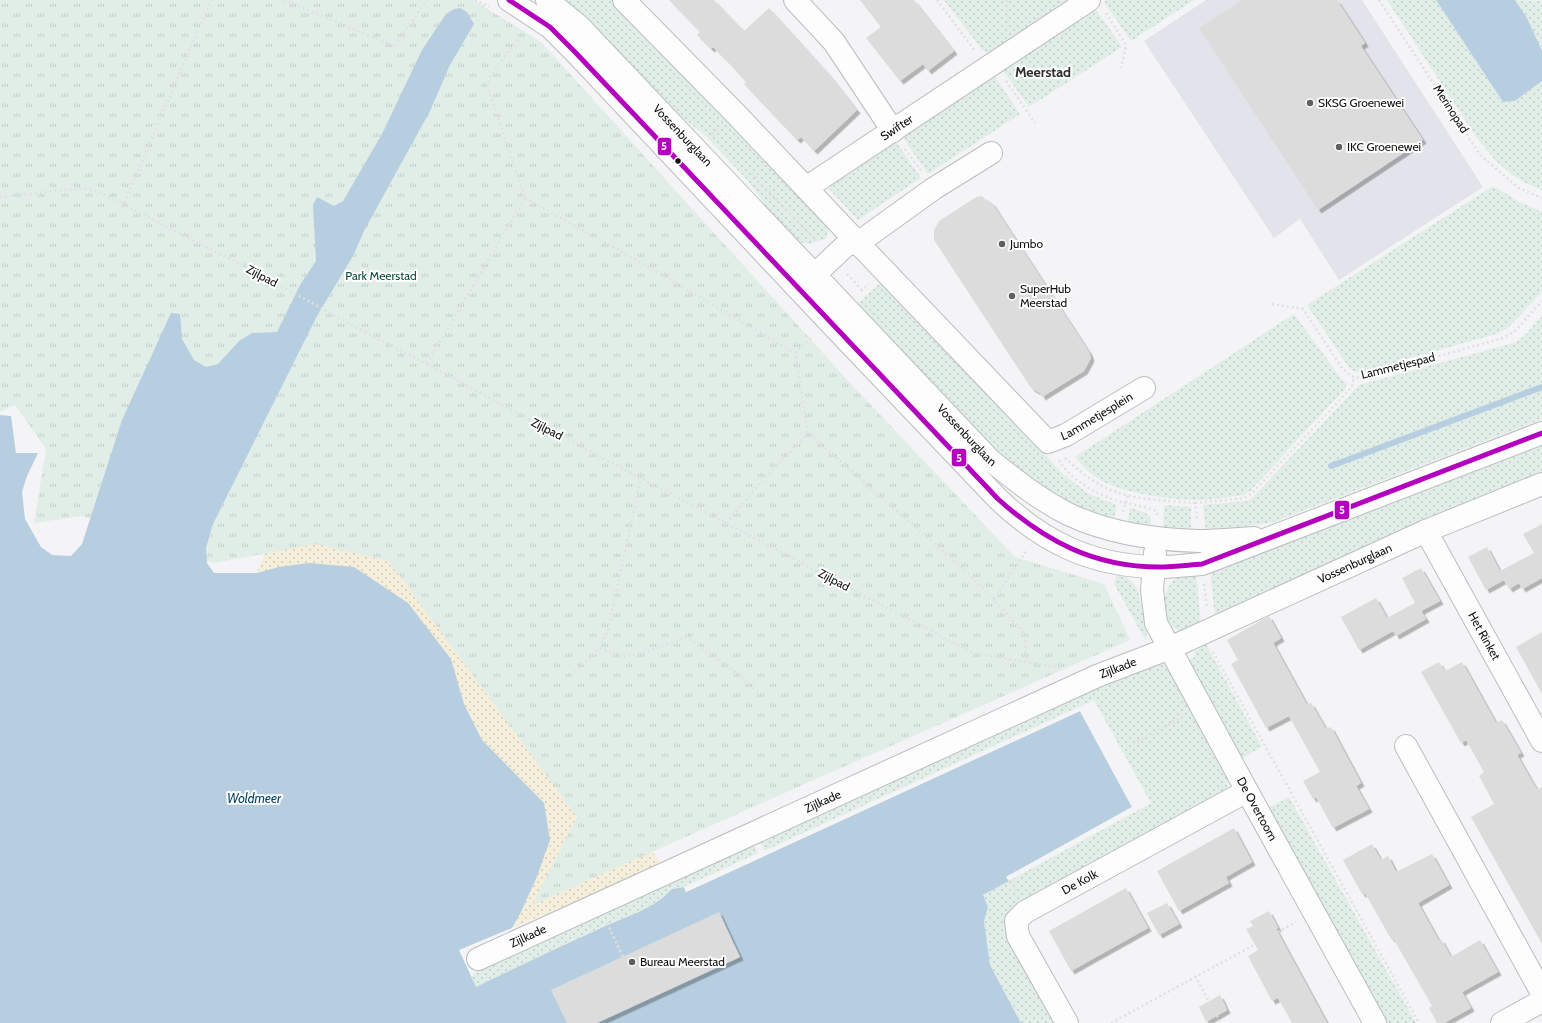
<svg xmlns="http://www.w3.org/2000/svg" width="1542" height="1023" font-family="Cabin,sans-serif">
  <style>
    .built { fill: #e3e4eb }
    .grass { fill: url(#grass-dots) }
    .sand { fill: url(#sand-dots) }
    .park { fill: url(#park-tufts) }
    .water { fill: #b7cee0 }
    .pier { fill: #f4f4f6 }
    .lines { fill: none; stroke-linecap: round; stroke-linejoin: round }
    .stream { stroke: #b7cee0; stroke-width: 6 }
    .building { fill: #dcdcdd; filter: url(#shadow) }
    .minor-casing { stroke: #bcbdbe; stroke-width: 24 }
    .path { stroke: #e0e0e2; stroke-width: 2.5; stroke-dasharray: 2 3; stroke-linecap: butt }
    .minor { stroke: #fdfdfe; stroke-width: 22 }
    .bus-1-casing { stroke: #fff; stroke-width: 8 }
    .bus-1 { stroke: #b400be; stroke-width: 5 }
    .poi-dot { fill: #606061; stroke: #fff; stroke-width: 1.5 }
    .bus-dot { fill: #101011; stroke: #fff; stroke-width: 1.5 }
    .labels { text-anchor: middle; stroke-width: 4; stroke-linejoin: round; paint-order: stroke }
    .poi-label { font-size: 12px; fill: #101011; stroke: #fff; text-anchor: start }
    .street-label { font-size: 12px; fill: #101011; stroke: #fff }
    .park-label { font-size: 12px; fill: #075035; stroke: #fff }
    .water-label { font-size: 13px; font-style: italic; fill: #034263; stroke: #fff }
    .quarter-label { font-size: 14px; font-weight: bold; fill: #2e2e31; stroke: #fff }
    .line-badge { stroke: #fff; stroke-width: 1.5 }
    .badge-label { font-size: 11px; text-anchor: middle; font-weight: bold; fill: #fff }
  </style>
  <defs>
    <pattern id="grass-dots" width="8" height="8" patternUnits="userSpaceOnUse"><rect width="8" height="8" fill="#e1eee8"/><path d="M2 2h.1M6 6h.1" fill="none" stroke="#c0cbc6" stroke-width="1.8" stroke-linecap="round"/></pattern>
    <pattern id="sand-dots" width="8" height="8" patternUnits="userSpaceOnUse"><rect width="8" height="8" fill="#f4eeda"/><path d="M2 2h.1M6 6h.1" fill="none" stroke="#d0cbba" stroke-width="1.8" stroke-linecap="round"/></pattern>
    <pattern id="park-tufts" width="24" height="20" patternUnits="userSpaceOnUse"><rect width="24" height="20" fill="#e1eee8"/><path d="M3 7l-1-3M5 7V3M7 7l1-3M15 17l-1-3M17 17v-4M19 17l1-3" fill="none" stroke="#c0cbc6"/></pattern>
    <filter id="shadow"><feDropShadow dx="3.5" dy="3.5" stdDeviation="0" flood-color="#0004"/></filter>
  </defs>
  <rect width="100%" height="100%" fill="#f4f4f6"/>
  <polygon class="built" points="1206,0 1362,0 1483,187 1339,280 1300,219 1274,238 1144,41"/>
  <g class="grass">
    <polygon points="560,0 616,0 827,220 829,231 825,239 808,244 793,240 781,227 748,181 705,135 667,106"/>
    <polygon points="944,0 1078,0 993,55 983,51"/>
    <polygon points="1106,0 1194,0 1131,41 1104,2"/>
    <polygon points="1387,0 1436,0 1503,102 1515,101 1542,81 1542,190 1524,182 1511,174 1495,160 1476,137"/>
    <polygon points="1515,0 1542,1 1542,51 1527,18"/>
    <polygon points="1095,8 1122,47 1029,107 1002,69"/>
    <polygon points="994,75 1020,114 928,174 901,135"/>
    <polygon points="895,140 921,178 858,220 829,189 833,180"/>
    <polygon points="1493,186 1520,202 1542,212 1542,292 1508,328 1499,333 1358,373 1350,369 1307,305"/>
    <polygon points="882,281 1064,475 1089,494 1117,505 1114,520 1076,507 1045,490 1010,466 855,306"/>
    <path d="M1294,314L1340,377L1346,383V388L1250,491L1243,495C1227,497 1210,500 1194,500C1167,499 1119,493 1097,478C1088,472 1081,464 1075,457Z"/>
    <polygon points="1542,316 1542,419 1274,522 1206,533 1203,505 1247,501 1252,498 1359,385 1517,342 1527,333"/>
    <polygon points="1542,445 1542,476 1215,617 1210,570"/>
    <polygon points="1164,505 1191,507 1191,532 1163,530"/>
    <path d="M1130,508C1143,512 1154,512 1150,528L1127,523Z"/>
    <path d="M1117,573C1139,581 1139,592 1143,613C1145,623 1148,631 1146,641L1114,584Z"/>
    <path d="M1196,573L1201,624C1195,626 1186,631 1180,630C1158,626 1161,590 1175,579C1180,574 1189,574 1196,573Z"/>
    <polygon points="1206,644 1262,747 1241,759 1187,661 1194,657 1195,651"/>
    <polygon points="1157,662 1169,667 1229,773 1227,787 1223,793 1013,907 1007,915 1005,928 1057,1023 1021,1023 990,965 984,921 988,907 983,895 1151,803 1094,700 764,851 759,840 1144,665"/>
    <polygon points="1289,797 1416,1023 1386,1023 1268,808"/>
    <path d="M753,842L758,853L684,887L672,889C654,909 625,917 600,928C559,947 517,967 476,987L471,977L477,969Z"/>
  </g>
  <polygon class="sand" points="347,421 646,843 662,865 512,928 521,912 536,879 510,770 482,740 464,704 451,659 257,573 281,514"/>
  <polygon class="park" points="0,0 473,0 541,42 851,384 1015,557 1104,584 1130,640 532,905 577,817 389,561 316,544 214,563 82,516 34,523 46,449 15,405 0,412"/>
  <g class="water">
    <polygon points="1436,0 1515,0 1527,18 1542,51 1542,81 1515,101 1503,102"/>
    <path d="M460,8L467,12L474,24L450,65L430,111L364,231L353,256L317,316L213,524L206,548L207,563L214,573H257L279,567L309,563L354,567L408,603L451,659L464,704L482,740L544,803L550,840L536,879L521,912L512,928L459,950L476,987C517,967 559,947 601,928C625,917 654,909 672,889L684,887L686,892L1080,711L1132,807L1006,877L1009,881L983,895L988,907L984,921L990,965L1021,1023H0V415L11,416L16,453H38L27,476L22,492L25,519L41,547L52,555L71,556L82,544L122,420L171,313L180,314L182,339L194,360L206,367L218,364L239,341L252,333L277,332L300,285L316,261L313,205L317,197L334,206L343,201L382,134L422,50L446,14L454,9Z"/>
  </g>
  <polygon class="pier" points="1080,709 1082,710 1134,808 1009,878 1011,880 1009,881 1006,877 1132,807 1080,711 686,892 684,887 685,887 687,889"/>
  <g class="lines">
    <polyline class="stream" points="1331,466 1542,387"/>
  </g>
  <g class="building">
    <polygon points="669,0 714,0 744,31 769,8 827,72 857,110 814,151 801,137 797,140 744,84 746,82 727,61 713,47 711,49 697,35 700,32"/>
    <polygon points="860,0 914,0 954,51 928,71 923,64 900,81 866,38 881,27"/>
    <polygon points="1242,0 1337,0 1365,43 1361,46 1423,140 1318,210 1199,28"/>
    <polygon points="978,196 978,197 982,196 986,201 988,200 992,203 1089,352 1091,358 1084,371 1042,397 1040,393 1031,388 934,240 934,230 939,221"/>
    <polygon points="1542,524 1542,578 1522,589 1519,583 1509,589 1504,580 1486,590 1468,557 1487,547 1500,571 1534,553 1523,534"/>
    <polygon points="1421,568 1440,601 1421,611 1426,619 1396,636 1393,631 1359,650 1341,617 1376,598 1387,618 1415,603 1402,578"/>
    <polygon points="1269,616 1281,638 1273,643 1307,705 1311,703 1326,729 1331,727 1361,783 1356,786 1369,809 1333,828 1316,797 1313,799 1303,781 1320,772 1289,716 1266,728 1231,664 1238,660 1227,640"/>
    <polygon points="1542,632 1542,694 1516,647"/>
    <polygon points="1439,662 1445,671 1462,662 1496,723 1502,720 1521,753 1517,755 1537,790 1542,787 1542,944 1471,817 1494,804 1479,776 1484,772 1466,740 1461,743 1421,672"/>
    <polygon points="1234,828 1252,862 1226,877 1229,883 1179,911 1157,871"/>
    <polygon points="1372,844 1381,860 1388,856 1396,872 1432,854 1449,885 1418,903 1439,941 1441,939 1451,957 1480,940 1498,972 1462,992 1471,1008 1444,1023 1437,1023 1429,1008 1432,1006 1393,938 1391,939 1365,893 1362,894 1343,860"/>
    <polygon points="1126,888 1148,928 1071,971 1049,931"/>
    <polygon points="1167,903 1179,924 1159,935 1147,913"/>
    <polygon points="1269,911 1278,928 1276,929 1327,1023 1292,1023 1278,998 1272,1001 1248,956 1258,950 1246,929 1253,926 1250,921"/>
    <polygon points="719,912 740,957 597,1023 567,1023 551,990"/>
    <polygon points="1220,995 1227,1010 1206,1022 1199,1007"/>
  </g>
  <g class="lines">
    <defs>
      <g id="minor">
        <path d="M509,0L550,27L575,52L835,328L998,499C1043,542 1090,565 1153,567C1169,568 1186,565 1202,564L1542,433"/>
        <path id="s1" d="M547,0L579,26L990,460C1015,480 1040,500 1068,514C1108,533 1155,540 1199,541C1217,541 1236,539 1254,538"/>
        <polyline points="624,0 735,113 858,243 846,245 804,285"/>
        <polyline points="795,0 834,42 893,131"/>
        <path id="s2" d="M991,153L933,189L858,243L1048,442L1066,435L1144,388"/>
        <path id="s3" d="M806,188L1089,0"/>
        <path id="s4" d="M1426,531L1542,741"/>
        <path id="s5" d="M1155,553L1152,590L1156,623L1247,791L1375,1023"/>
        <polyline points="1406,746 1542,993"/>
        <path id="s6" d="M478,959L1097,676L1170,648L1426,531L1542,484"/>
        <path id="s7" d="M1067,1023L1018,936L1016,921L1025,912L1247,791"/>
        <polyline points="1502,1023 1542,1001"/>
      </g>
    </defs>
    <use href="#minor" class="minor-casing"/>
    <g class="path">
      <polyline points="284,0 394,46 427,0"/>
      <polyline points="475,0 489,7"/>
      <polyline points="937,0 975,51"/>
      <polyline points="1007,0 1008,27"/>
      <polyline points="1379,0 1481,156 1519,188 1542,198"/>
      <polyline points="1106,13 1126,45 1121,68"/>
      <polyline points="1006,81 1035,123"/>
      <polyline points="712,134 720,127"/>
      <polyline points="905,149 922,172"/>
      <polyline points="752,173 817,242"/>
      <polyline points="0,197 83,188 99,192 267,278 357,328 427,364 519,414 973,653 1061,668"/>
      <polyline points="525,198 645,265 795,353 808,433 969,574 1022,630 1025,636 1026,662"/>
      <polyline points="124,203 211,0"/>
      <polyline points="847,274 862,290"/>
      <polyline points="861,291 869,284"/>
      <polyline points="1272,304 1303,309 1342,368 1351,376 1360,378 1503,338 1515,331 1542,301"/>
      <polyline points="795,353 813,336"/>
      <polyline points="427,364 525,198 487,85 492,73 522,34"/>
      <path d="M1065,458C1079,471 1095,484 1113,491C1137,500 1169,501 1195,503L1197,520"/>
      <path d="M1059,460C1072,482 1101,497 1125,503C1136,505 1146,507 1156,511L1158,517"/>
      <polyline points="1195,503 1244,498 1251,494 1352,387 1354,377"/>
      <polyline points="1123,512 1128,495"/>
      <polyline points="726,523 761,482 808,433"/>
      <polyline points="1204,584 1207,607"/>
      <polyline points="994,599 1027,550"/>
      <polyline points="600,648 621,657 642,653 687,637 739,675 759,693"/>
      <polyline points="1213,652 1419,1023"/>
      <polyline points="571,676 600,648 608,630 641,477"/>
      <polyline points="1133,744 1184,716"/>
      <polyline points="1011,880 1016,891"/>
      <polyline points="607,923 623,957"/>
      <polyline points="1195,976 1221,1023"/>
      <polyline points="1111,1023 1296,922"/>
    </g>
    <use href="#minor" class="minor"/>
    <defs>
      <path id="bus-1" d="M509,0L550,27L575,52L998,499C1045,541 1094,567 1159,567C1174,567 1188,565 1202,564L1542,433"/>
    </defs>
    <use href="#bus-1" class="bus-1-casing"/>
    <use href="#bus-1" class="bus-1"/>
  </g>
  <g class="poi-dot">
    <circle cx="1310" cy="103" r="4"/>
    <circle cx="1339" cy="147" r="4"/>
    <circle cx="1002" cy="244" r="4"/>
    <circle cx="1012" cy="296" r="4"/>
    <circle cx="632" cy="962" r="4"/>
  </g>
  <circle class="bus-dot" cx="678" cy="161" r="3.5"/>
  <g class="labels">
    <g class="poi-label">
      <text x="1318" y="107">SKSG Groenewei</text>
      <text x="1347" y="151">IKC Groenewei</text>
      <text x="1010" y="248">Jumbo</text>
      <text x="1020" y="293">SuperHub<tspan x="1020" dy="14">Meerstad</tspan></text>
      <text x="640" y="966">Bureau Meerstad</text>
    </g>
    <g class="street-label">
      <text transform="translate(1451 109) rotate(57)" y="4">Merinopad</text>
      <text dy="4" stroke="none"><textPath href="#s3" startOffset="109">Swifter</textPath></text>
      <text dy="4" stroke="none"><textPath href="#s1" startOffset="192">Vossenburglaan</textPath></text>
      <text transform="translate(262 276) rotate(28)" y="4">Zijlpad</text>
      <text transform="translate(1398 366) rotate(-14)" y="4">Lammetjespad</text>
      <text dy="4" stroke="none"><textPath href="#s2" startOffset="491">Lammetjesplein</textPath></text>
      <text transform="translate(547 429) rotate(27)" y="4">Zijlpad</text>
      <text dy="4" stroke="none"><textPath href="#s1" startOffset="605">Vossenburglaan</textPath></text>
      <text dy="4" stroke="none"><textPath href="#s6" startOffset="962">Vossenburglaan</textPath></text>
      <text transform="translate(834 580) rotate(28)" y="4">Zijlpad</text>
      <text dy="4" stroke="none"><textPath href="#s4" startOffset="120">Het Rinket</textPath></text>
      <text dy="4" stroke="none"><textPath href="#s6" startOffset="703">Zijlkade</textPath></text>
      <text dy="4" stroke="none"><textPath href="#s6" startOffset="379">Zijlkade</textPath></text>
      <text dy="4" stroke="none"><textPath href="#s5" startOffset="282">De Overtoom</textPath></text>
      <text dy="4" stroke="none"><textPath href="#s7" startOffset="190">De Kolk</textPath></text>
      <text dy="4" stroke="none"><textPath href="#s6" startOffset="55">Zijlkade</textPath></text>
    </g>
    <g class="park-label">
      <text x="381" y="280">Park Meerstad</text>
    </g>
    <g class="water-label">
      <text x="254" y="803">Woldmeer</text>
    </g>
    <g class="quarter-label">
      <text x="1043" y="77">Meerstad</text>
    </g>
  </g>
  <g class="line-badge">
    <rect x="657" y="137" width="15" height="19" rx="4" fill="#b400be"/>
    <rect x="951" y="448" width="16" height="19" rx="4" fill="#b400be"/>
    <rect x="1334" y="500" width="16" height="20" rx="4" fill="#b400be"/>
  </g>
  <g class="badge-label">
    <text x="664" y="150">5</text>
    <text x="959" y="462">5</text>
    <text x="1342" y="514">5</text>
  </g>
</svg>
